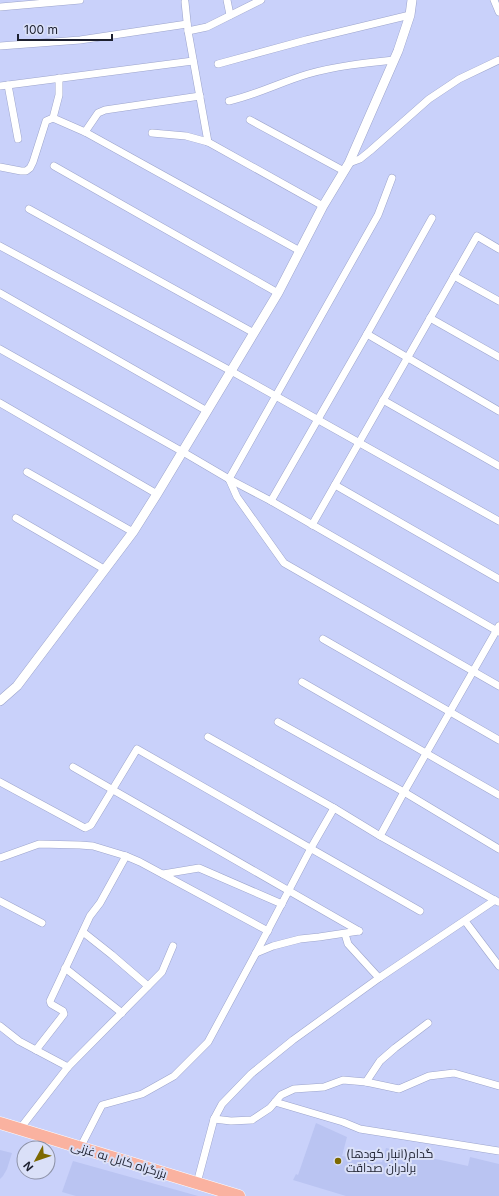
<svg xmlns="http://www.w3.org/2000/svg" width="499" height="1196" font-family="Inter,Cairo,sans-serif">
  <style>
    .built { fill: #bac4f2 }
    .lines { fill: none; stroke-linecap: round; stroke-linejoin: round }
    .minor-casing { stroke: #9da5cc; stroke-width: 8 }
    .tertiary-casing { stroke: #9da5cc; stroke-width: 10 }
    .trunk-casing { stroke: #fff; stroke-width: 13 }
    .minor { stroke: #fff; stroke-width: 7 }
    .tertiary { stroke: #fff; stroke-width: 9 }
    .trunk { stroke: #fab2a0; stroke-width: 12 }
    .poi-dot { fill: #7d6900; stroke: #dae0f8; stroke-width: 1.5 }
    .labels { text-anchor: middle; stroke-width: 4; stroke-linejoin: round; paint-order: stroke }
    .poi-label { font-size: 12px; fill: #1d202f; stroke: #dae0f8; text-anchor: start }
    .street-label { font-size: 12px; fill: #1d202f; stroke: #dae0f8 }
  </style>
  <rect width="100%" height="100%" fill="#c9d1fa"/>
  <g class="built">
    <polygon points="316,1123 347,1137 342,1156 382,1162 386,1148 468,1166 470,1157 499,1164 499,1196 346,1196 293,1180 296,1174 298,1175"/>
    <polygon points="0,1150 12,1153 7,1169 3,1176 0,1179"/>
    <polygon points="73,1161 198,1196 76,1196 62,1192"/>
  </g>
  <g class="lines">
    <defs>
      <g id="minor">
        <polyline points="227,0 230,15"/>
        <polyline points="494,0 499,12"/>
        <polyline points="185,2 188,31 208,142"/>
        <polyline points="0,7 80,0"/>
        <polyline points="188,31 207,27 261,0"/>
        <polyline points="0,46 80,40 187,24"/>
        <polyline points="218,64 306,40 410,15"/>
        <polyline points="8,85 18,139"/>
        <polyline points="0,86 193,61"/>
        <path d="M229,101C256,95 281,82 308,74C336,66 365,63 394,60"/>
        <polyline points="53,118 59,95 59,78"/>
        <polyline points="250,120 344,171"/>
        <polyline points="85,132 98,113 105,110 200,96"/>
        <polyline points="152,133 186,136 208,142 323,206"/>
        <polyline points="349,163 360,159 370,151 429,99 459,79 499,60"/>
        <polyline points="54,166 278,293"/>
        <polyline points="0,167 21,171 26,171 30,168 33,162 46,121 53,118 85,132 300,251"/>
        <polyline points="29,209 254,333"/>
        <polyline points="0,246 231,371 499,521"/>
        <polyline points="454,276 499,301"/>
        <polyline points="0,293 207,411"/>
        <polyline points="430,318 499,357"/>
        <polyline points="367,334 499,411"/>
        <polyline points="0,349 183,452 229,479 271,501 499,632"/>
        <polyline points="383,400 499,466"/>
        <polyline points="0,403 157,494"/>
        <polyline points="27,472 133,532"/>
        <polyline points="229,479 237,497 284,563 499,686"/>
        <polyline points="229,479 378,215 392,178"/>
        <polyline points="335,485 499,579"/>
        <polyline points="271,501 367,334 432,218"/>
        <polyline points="16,518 104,569"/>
        <polyline points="312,525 477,236 499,249"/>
        <polyline points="323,639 499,740"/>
        <polyline points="302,682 499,795"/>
        <polyline points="278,722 404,792 499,849"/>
        <polyline points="208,737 334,808 380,836 498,902"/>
        <polyline points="73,767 359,931"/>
        <polyline points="0,782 85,828 91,825 137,749 420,911"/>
        <polyline points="380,836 404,792 499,626"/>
        <polyline points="0,858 39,844 80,845 93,846 126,856 140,862 268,931"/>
        <polyline points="163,874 199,868 282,904"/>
        <polyline points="0,901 42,923"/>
        <polyline points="465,921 499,966"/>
        <polyline points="83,932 112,955 148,986"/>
        <polyline points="345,934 348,944 379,978"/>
        <polyline points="256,953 273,946 300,939 319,937 359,931"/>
        <polyline points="65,968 122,1013"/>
        <polyline points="0,1026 19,1041 68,1067"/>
        <polyline points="36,1050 64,1014 63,1011 51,1004 50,1001 90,916 100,903 126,856"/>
        <polyline points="366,1082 380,1061 395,1048 428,1023"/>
        <polyline points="275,1102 343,1122 360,1129 499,1151"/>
        <polyline points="214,1119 231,1121 252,1120 270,1108 281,1095 294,1089 324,1087 343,1080 366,1082 399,1089 429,1076 454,1073 499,1086"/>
        <polyline points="19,1130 68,1067 162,972 173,946"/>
        <polyline points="80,1148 102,1105 142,1094 174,1076 208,1042 256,953 311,848 334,808"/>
        <polyline points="197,1183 214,1119 222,1104 251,1074 293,1040 379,978 495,900"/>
      </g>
      <polyline id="tertiary" points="0,701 17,686 133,532 157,494 278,293 323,206 349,163 398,51 410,15 412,0"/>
      <polyline id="trunk" points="0,1123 239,1196"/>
    </defs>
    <use href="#minor" class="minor-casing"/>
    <use href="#tertiary" class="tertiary-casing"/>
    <use href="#trunk" class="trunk-casing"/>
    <use href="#minor" class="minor"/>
    <use href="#tertiary" class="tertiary"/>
    <use href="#trunk" class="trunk"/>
  </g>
  <circle class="poi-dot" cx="338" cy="1161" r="4"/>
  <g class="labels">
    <g class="poi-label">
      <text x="346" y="1158">(انبار کودها)گدام<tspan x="346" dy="14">برادران صداقت</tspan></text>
    </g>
    <g class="street-label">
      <text transform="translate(119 1160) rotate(17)" y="4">بزرگراه کابل به غزنی</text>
    </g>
  </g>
  <g transform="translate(36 1160) rotate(230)"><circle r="19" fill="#dae0f8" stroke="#8e93a8"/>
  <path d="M0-3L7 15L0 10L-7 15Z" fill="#7d6900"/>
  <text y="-6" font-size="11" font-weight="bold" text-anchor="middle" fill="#1d202f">N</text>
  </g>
  <path d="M18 34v6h94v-6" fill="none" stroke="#1d202f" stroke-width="2"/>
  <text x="24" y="34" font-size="12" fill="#1d202f" stroke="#dae0f8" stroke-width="3" paint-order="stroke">100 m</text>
</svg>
